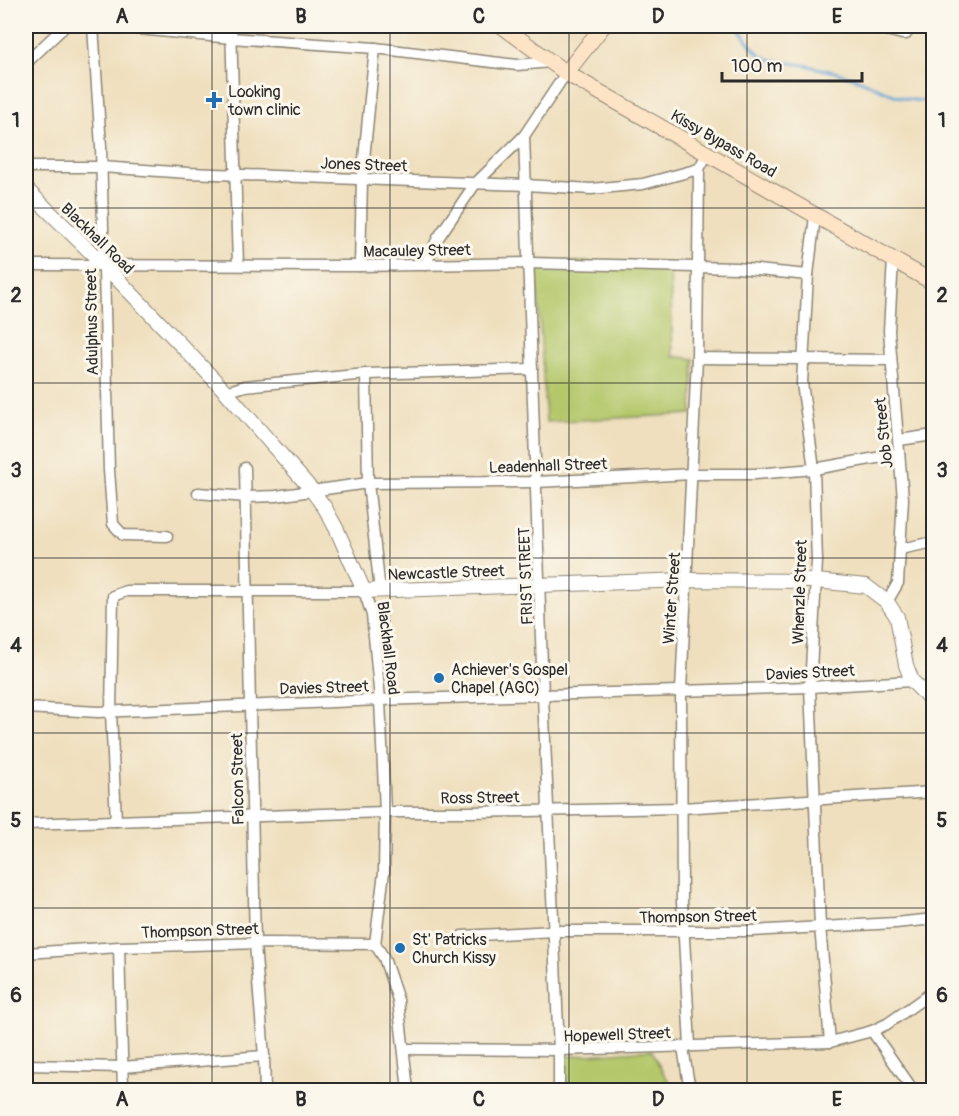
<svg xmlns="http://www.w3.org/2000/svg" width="959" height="1116" font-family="Pangolin,sans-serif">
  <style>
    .green { fill: #b4c76a; stroke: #70794a; stroke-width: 1.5 }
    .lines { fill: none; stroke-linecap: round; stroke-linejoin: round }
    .stream { stroke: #5da1d2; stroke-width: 3 }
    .minor-casing { stroke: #8d8574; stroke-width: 13 }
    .tertiary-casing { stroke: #8d8574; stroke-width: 16 }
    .secondary-casing { stroke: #8d8574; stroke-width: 17 }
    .minor { stroke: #fff; stroke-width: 10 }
    .tertiary { stroke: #fff; stroke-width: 14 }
    .secondary { stroke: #fee4c6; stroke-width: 15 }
    .grid { fill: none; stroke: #2b2b2b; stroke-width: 1.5; stroke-opacity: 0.55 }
    .poi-dot { fill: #1f6fb2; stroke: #fbf7ec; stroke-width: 2 }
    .labels { text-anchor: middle; stroke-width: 6; stroke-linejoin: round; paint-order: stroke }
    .poi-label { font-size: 16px; fill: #2b2b2b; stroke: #fbf7ec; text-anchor: start }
    .street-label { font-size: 16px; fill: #2b2b2b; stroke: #fbf7ec }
    .neatline { fill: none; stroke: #2b2b2b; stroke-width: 2 }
    .grid-label { font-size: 20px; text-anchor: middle; font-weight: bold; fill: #2b2b2b }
  </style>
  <rect width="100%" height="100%" fill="#fbf7ec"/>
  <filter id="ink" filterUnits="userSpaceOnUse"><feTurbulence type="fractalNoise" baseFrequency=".0167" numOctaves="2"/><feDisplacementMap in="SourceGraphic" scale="12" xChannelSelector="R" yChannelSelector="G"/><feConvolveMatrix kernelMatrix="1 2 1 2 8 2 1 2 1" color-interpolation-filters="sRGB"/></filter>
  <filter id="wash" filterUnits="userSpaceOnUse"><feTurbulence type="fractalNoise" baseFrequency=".008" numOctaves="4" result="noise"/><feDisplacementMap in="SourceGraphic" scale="24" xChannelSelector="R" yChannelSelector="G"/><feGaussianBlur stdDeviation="1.35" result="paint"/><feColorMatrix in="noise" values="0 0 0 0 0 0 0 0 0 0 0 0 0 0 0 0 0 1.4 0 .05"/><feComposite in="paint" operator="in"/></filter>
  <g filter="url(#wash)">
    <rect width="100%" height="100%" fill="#efdfbe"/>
    <g class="green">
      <polygon points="536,261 670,264 673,356 694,359 692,414 546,422"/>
      <path d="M652,1050C658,1064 665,1081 679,1090H560L561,1057Z"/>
    </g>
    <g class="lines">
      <path class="stream" d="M736,26C745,36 752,51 764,57C778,64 794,62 809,66C827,70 846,74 863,81C886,92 907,104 934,100"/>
    </g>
  </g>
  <g filter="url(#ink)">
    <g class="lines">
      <defs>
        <g id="minor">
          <polyline points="93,26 101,147 109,470 113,524 123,535 167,536"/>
          <polyline points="108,26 231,38 375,48 517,65 551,62"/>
          <polyline points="231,26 238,265"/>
          <polyline points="871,26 902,34 906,34 911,26"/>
          <polyline points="932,26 934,26"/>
          <polyline points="793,28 795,26"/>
          <polyline points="26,63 65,26"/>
          <polyline points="524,136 543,696 559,1050 559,1090"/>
          <polyline points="26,167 101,167 188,173 526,185 591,189 643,184 699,169"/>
          <polyline points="815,216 808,275 802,383 814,469 817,561 810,687 820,926 830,1042"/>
          <polyline points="26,265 360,266 528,263 737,268 808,275"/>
          <polyline points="425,265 438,238 475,184 524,136 566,73"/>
          <polyline points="360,266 362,179 375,48"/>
          <polyline points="697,358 891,360"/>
          <polyline points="366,374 368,483 380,591"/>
          <polyline points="226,392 245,386 366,374 532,369"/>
          <polyline points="899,440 934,435"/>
          <polyline points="245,468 255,944 264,1056 265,1090"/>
          <polyline points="198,493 246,497 276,496 368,483 537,482 692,474 755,474 814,469 899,454"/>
          <polyline points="900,549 934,542"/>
          <polyline points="887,602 898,583 903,499 889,331 893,259"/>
          <polyline points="26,708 98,712 380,700 810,687 912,681"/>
          <polyline points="116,821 111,712 113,596 126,591 364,591 372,615 380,700 385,812 384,872 375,944 384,958 398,1000 408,1090"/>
          <polyline points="26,824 385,812 470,812 682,808 934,792"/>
          <polyline points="462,936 554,931 752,931 895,923 934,919"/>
          <polyline points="119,947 123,1090"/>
          <polyline points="26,953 119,947 265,943 375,944"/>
          <polyline points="872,1031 913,1090"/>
          <polyline points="690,1046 682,902 681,691 697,358 699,169 707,154"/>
          <polyline points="683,1047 688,1079 692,1090"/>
          <polyline points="405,1049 559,1050 830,1042 872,1031 887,1024 934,991"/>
          <polyline points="26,1065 122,1067 264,1056"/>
        </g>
        <polyline id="tertiary" points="26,189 105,266 226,392 311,489 325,508 337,530 364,591 688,580 816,581 866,586 887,602 897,617 906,665 912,681 934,703"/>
        <g id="secondary">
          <polyline points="502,26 566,73 934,283"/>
          <polyline points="566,73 603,26"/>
        </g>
      </defs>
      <use href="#minor" class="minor-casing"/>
      <use href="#tertiary" class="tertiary-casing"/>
      <use href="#secondary" class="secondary-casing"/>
      <use href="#minor" class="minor"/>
      <use href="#tertiary" class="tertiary"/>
      <use href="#secondary" class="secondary"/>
    </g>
  </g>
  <path class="grid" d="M212,26V1090M390,26V1090M569,26V1090M747,26V1090M26,208H934M26,383H934M26,558H934M26,733H934M26,908H934"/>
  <g class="poi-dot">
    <path d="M211 91h6v6h6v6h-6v6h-6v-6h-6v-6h6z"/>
    <circle cx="439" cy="678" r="6"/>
    <circle cx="400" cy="948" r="6"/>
  </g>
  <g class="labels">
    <g class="poi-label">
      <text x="228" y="97">Looking<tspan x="228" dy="18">town clinic</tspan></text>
      <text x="451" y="675">Achiever's Gospel<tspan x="451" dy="18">Chapel (AGC)</tspan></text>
      <text x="412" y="945">St' Patricks<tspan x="412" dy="18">Church Kissy</tspan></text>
    </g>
    <g class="street-label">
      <text transform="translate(724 143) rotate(30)" y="6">Kissy Bypass Road</text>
      <text transform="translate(364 164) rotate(2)" y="6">Jones Street</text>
      <text transform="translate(98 238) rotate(44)" y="6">Blackhall Road</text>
      <text transform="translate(417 250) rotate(-1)" y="6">Macauley Street</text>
      <text transform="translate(91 322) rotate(-91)" y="6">Adulphus Street</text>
      <text transform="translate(883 433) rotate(-96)" y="6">Job Street</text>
      <text transform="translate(548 465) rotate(-2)" y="6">Leadenhall Street</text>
      <text transform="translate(446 572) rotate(-2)" y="6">Newcastle Street</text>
      <text transform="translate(525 576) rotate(-92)" y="6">FRIST STREET</text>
      <text transform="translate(799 592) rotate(-88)" y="6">Whenzle Street</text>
      <text transform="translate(671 598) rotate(-86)" y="6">Winter Street</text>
      <text transform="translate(389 648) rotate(83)" y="6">Blackhall Road</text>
      <text transform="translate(810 672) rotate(-3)" y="6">Davies Street</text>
      <text transform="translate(324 687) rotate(-2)" y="6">Davies Street</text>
      <text transform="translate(237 779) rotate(-91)" y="6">Falcon Street</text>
      <text transform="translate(480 797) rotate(-1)" y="6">Ross Street</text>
      <text transform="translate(698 916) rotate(-1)" y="6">Thompson Street</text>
      <text transform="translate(200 930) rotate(-2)" y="6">Thompson Street</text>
      <text transform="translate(617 1034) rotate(-2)" y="6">Hopewell Street</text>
    </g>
  </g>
  <rect width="959" height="1116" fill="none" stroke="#fbf7ec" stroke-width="66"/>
  <path d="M722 72v9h140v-9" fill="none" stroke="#2b2b2b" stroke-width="3"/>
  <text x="731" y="72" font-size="18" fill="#2b2b2b" stroke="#fbf7ec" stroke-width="4.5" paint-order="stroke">100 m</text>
  <rect x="33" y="33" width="893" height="1050" class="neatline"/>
  <g class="grid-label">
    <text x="122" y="23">A</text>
    <text x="301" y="23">B</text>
    <text x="479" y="23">C</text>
    <text x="658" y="23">D</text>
    <text x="837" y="23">E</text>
    <text x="16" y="127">1</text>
    <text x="942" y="127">1</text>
    <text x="16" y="302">2</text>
    <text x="942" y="302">2</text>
    <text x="16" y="477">3</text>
    <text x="942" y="477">3</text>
    <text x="16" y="652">4</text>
    <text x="942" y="652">4</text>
    <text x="16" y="827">5</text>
    <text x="942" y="827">5</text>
    <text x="16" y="1002">6</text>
    <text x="942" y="1002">6</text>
    <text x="122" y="1106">A</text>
    <text x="301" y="1106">B</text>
    <text x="479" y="1106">C</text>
    <text x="658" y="1106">D</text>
    <text x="837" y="1106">E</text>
  </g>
</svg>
